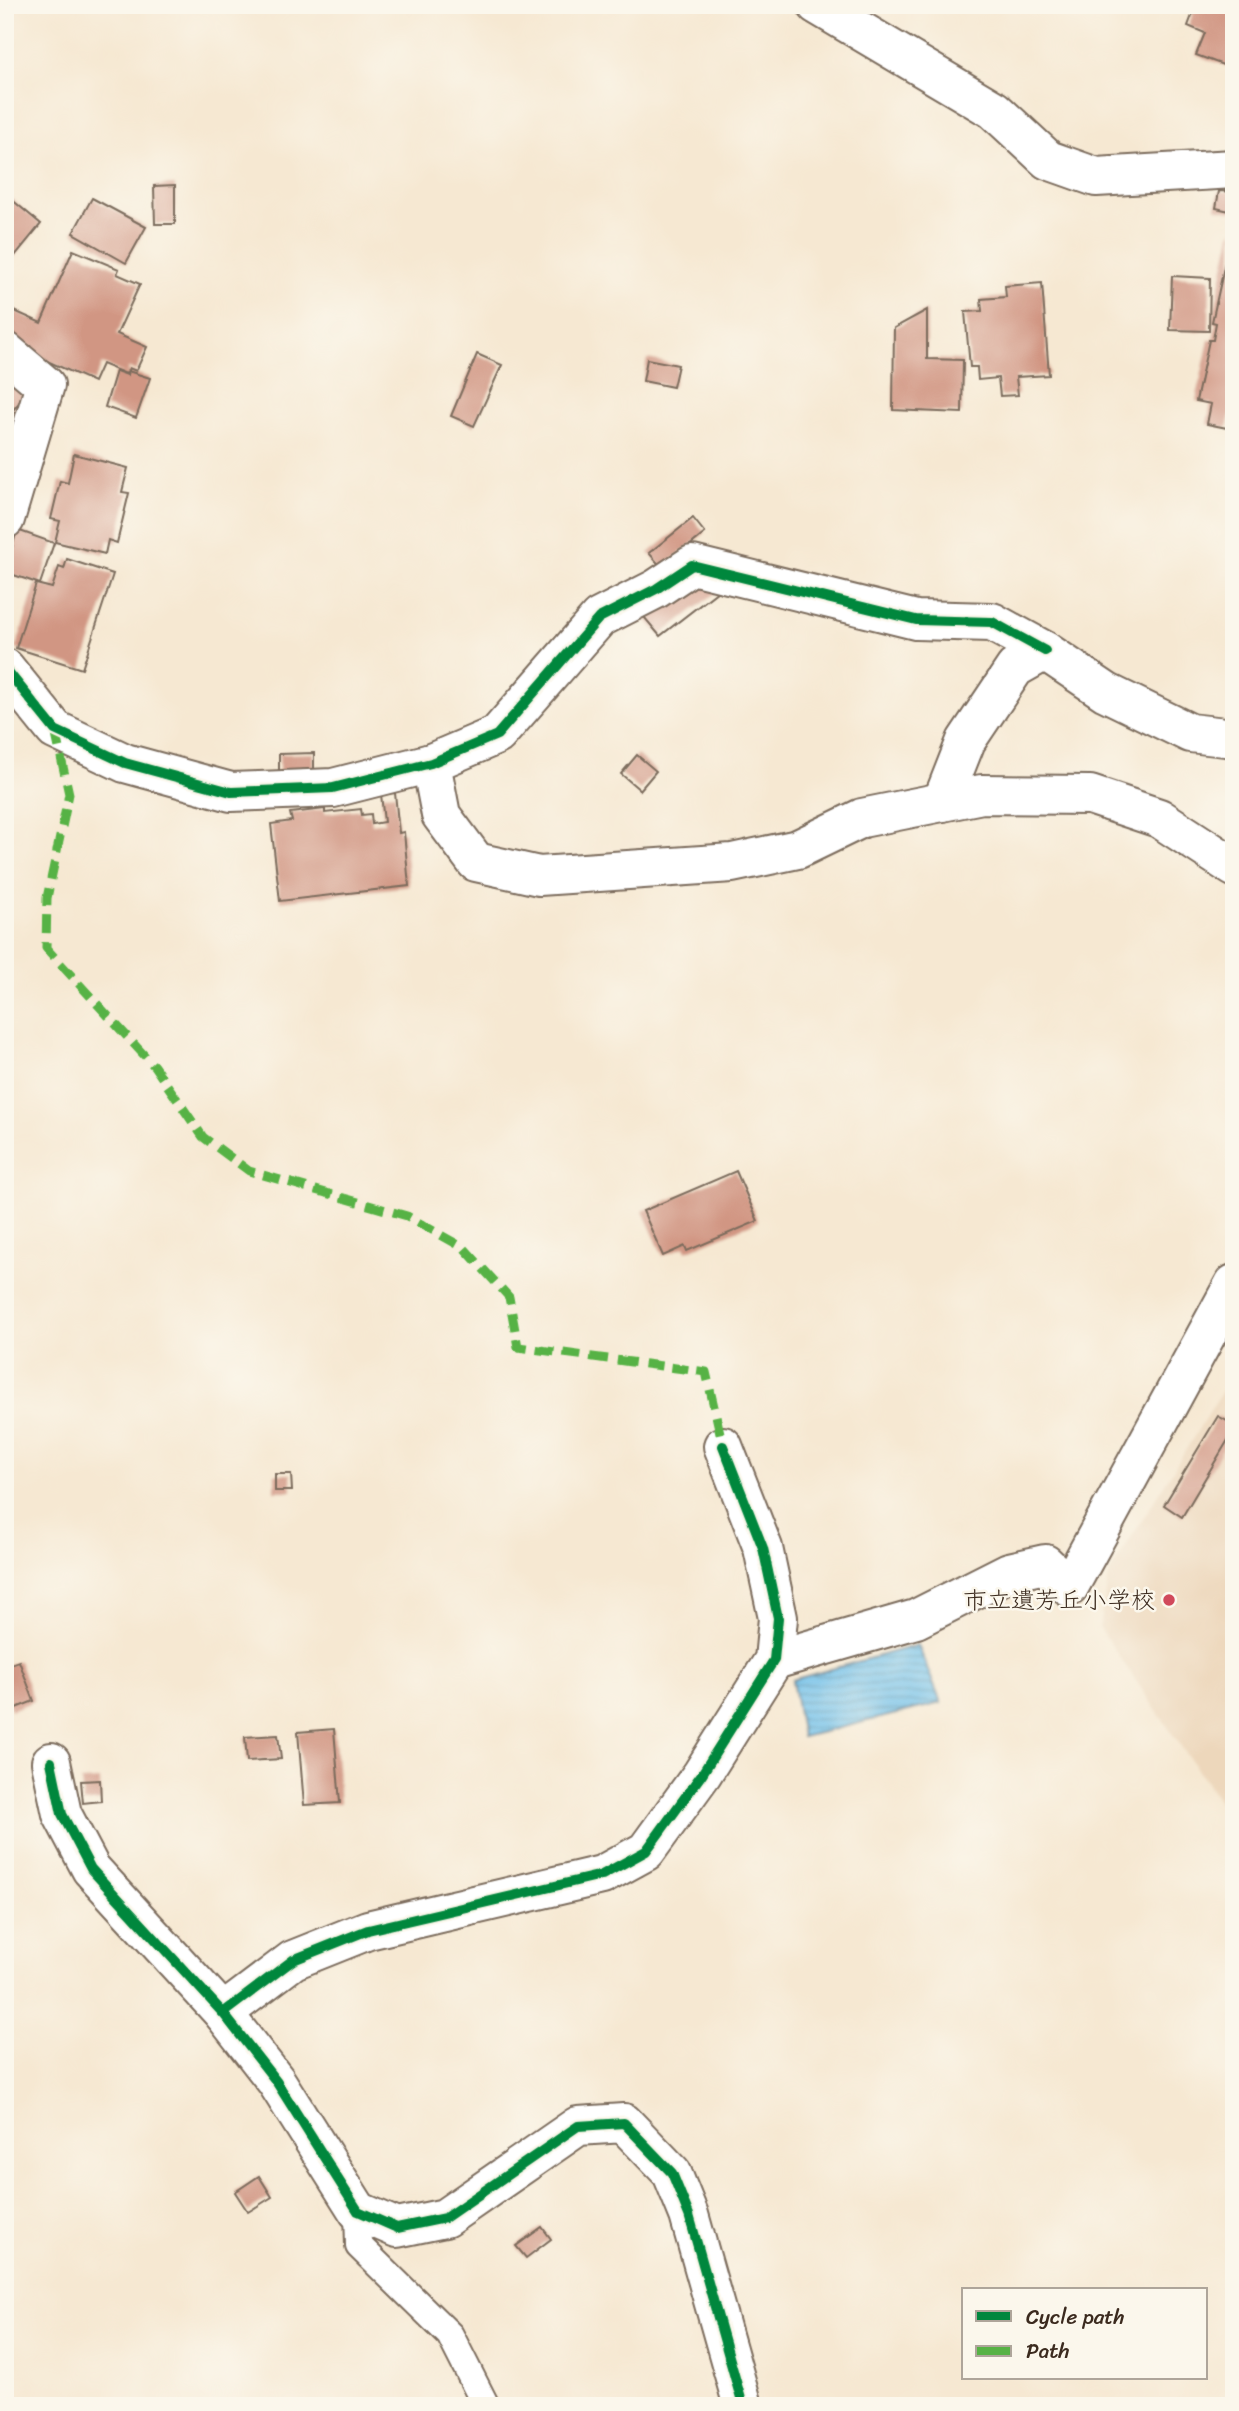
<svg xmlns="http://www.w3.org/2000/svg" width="1239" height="2411" font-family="Sriracha,'Klee One',sans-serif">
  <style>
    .built { fill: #edd7bb }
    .water { fill: url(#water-rules); stroke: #557584; stroke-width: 2 }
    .building { fill: #d19683 }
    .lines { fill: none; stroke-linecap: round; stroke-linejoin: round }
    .service-casing { stroke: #7c6c5d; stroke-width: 30 }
    .minor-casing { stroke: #7c6c5d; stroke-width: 42 }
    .service { stroke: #fff; stroke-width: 26 }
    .minor { stroke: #fff; stroke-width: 38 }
    .quiet { stroke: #57b245; stroke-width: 9; stroke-dasharray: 18 9; stroke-linecap: butt }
    .cycleway-casing { stroke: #fbf7ec; stroke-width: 15 }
    .cycleway { stroke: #00873e; stroke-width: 10 }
    .poi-dot { fill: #d1495b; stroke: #fbf7ec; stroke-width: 2.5 }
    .labels { text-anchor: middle; stroke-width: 5; stroke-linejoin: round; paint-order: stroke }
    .poi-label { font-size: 24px; fill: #3b2a1e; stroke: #fbf7ec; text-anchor: end }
  </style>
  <defs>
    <pattern id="water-rules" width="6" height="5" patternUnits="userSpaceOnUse" patternTransform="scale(1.75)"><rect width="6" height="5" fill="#6fc0ea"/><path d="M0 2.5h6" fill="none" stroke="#5c9cbd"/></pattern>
  </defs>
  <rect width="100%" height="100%" fill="#fbf7ec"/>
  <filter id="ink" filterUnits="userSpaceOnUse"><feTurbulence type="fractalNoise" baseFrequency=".0143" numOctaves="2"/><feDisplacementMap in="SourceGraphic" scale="14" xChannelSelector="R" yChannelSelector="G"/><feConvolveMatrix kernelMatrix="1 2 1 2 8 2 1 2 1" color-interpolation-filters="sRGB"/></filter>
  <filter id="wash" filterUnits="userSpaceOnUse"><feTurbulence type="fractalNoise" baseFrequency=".00686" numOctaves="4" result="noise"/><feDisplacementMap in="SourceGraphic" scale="28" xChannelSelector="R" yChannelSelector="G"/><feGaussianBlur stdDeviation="1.57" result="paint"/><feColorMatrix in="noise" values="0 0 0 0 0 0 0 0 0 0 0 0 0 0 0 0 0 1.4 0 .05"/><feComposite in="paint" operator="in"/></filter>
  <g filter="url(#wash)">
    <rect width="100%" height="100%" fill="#f6e8d2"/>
    <polygon class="built" points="1234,1372 1234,1823 1099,1627 1110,1572"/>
    <polygon class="water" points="918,1645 941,1703 802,1737 792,1680"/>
    <g id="blocks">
      <g class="building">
        <polygon points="1196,5 1234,5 1234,69 1196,55 1205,33 1188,26"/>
        <polygon points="175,185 175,224 155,224 154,186"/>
        <polygon points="1219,191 1234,192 1234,212 1216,208"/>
        <polygon points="5,194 41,224 5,268"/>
        <polygon points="92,198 146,227 126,263 73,233"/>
        <polygon points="1233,226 1234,413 1231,413 1227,428 1207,424 1211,404 1196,401 1209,340 1213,340 1216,323 1212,322"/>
        <polygon points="73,250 119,269 117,274 140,284 117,334 147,347 136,371 129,368 126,374 102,364 94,382 27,352 30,346 5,335 8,308 41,323"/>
        <polygon points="1172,276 1210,278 1209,331 1170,330"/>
        <polygon points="1042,283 1049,375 1016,377 1018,395 1000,396 998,378 978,380 977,367 970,367 965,312 982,311 981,299 1006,297 1005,286"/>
        <polygon points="927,310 927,359 963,360 962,413 893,410 894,328"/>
        <polygon points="477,354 502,365 474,426 451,416"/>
        <polygon points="647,359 678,365 673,387 643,381"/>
        <polygon points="5,366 31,389 12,411 25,422 5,444"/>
        <polygon points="116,371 127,375 128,371 150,378 136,418 105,407"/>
        <polygon points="74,454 128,468 122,492 129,493 117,543 108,540 105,554 55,542 60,521 51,519 60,481 68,483"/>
        <polygon points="693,518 705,533 662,568 649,553"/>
        <polygon points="17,530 54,543 40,584 5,572"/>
        <polygon points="67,559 113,574 82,669 16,648 36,584 52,588 59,567 64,569"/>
        <polygon points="697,565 718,591 660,636 639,611"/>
        <polygon points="314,753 314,777 279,778 279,754"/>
        <polygon points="637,755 656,771 640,790 621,774"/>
        <polygon points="395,793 399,833 404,832 409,886 280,901 271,824 292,821 290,813 325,809 325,813 361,809 362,815 371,814 372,824 384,822 381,794"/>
        <polygon points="736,1171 758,1221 687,1251 685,1246 663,1256 643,1211"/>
        <polygon points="1218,1416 1234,1425 1234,1430 1182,1517 1164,1505"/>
        <polygon points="275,1474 291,1474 292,1491 275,1491"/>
        <polygon points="19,1661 34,1701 11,1710 5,1696 5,1666"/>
        <polygon points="334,1729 340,1803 304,1805 298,1732"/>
        <polygon points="278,1735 281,1759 247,1761 245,1737"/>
        <polygon points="100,1780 101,1801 83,1803 81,1781"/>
        <polygon points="259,2176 272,2197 248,2212 235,2192"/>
        <polygon points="542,2227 551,2239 526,2258 516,2246"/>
        <polygon points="5,2384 6,2384 13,2406 5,2406"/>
      </g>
    </g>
  </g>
  <g filter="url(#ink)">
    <use href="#blocks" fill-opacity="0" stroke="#7c6c5d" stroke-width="2"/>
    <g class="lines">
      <defs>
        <polyline id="service" points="358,2211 359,2246 450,2335 486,2406"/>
        <g id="minor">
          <polyline points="817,5 994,110 1048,160 1096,177 1234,169"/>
          <polyline points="5,351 45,385 5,519"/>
          <polyline points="5,668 55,730 125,763 231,792 333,788 431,763 497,735 599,618 656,589 692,565 916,620 992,622 1045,651"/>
          <polyline points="431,763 441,815 476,862 539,876 732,863 798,849 862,818 982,794 1090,795 1159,818 1234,867"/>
          <polyline points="942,802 966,741 1015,668 1045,651 1106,692 1190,733 1234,738"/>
          <polyline points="774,1660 916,1619 1009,1572 1045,1564 1069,1587 1234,1284"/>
          <polyline points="51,1762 62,1814 91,1869 223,2013 276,2081 358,2211 397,2228 445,2218 578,2126 624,2123 672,2173 689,2215 743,2406"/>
          <polyline points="223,2013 293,1960 368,1930 602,1875 646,1851 702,1774 774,1660 778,1618 763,1548 723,1446"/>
        </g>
      </defs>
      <use href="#service" class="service-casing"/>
      <use href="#minor" class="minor-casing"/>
      <use href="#service" class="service"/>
      <use href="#minor" class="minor"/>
      <polyline class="quiet" points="55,730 69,794 47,898 46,948 154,1066 203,1137 249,1171 407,1216 464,1248 509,1297 518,1347 706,1372 723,1446"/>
      <defs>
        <g id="cycleway">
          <polyline points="5,668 55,730 125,763 231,792 333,788 431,763 497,735 599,618 656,589 692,565 916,620 992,622 1045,651"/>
          <polyline points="51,1762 62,1814 91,1869 223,2013 276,2081 358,2211 397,2228 445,2218 578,2126 624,2123 672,2173 689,2215 743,2406"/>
          <polyline points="223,2013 293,1960 368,1930 602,1875 646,1851 702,1774 774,1660 778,1618 763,1548 723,1446"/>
        </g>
      </defs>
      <use href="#cycleway" class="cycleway-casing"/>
      <use href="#cycleway" class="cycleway"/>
    </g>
  </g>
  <circle class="poi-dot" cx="1169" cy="1600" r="7"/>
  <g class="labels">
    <g class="poi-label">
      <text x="1155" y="1608">市立遺芳丘小学校</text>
    </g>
  </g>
  <rect width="1239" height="2411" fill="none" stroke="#fbf7ec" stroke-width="28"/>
  <rect x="962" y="2288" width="245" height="91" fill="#fbf7ec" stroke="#aea59a" stroke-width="2"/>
  <rect x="976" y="2311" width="35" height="10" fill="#00873e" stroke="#aea59a" stroke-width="2"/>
  <text x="1026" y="2324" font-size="21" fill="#3b2a1e">Cycle path</text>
  <rect x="976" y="2346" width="35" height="10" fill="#57b245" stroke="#aea59a" stroke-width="2"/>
  <text x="1026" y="2358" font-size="21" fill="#3b2a1e">Path</text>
</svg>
